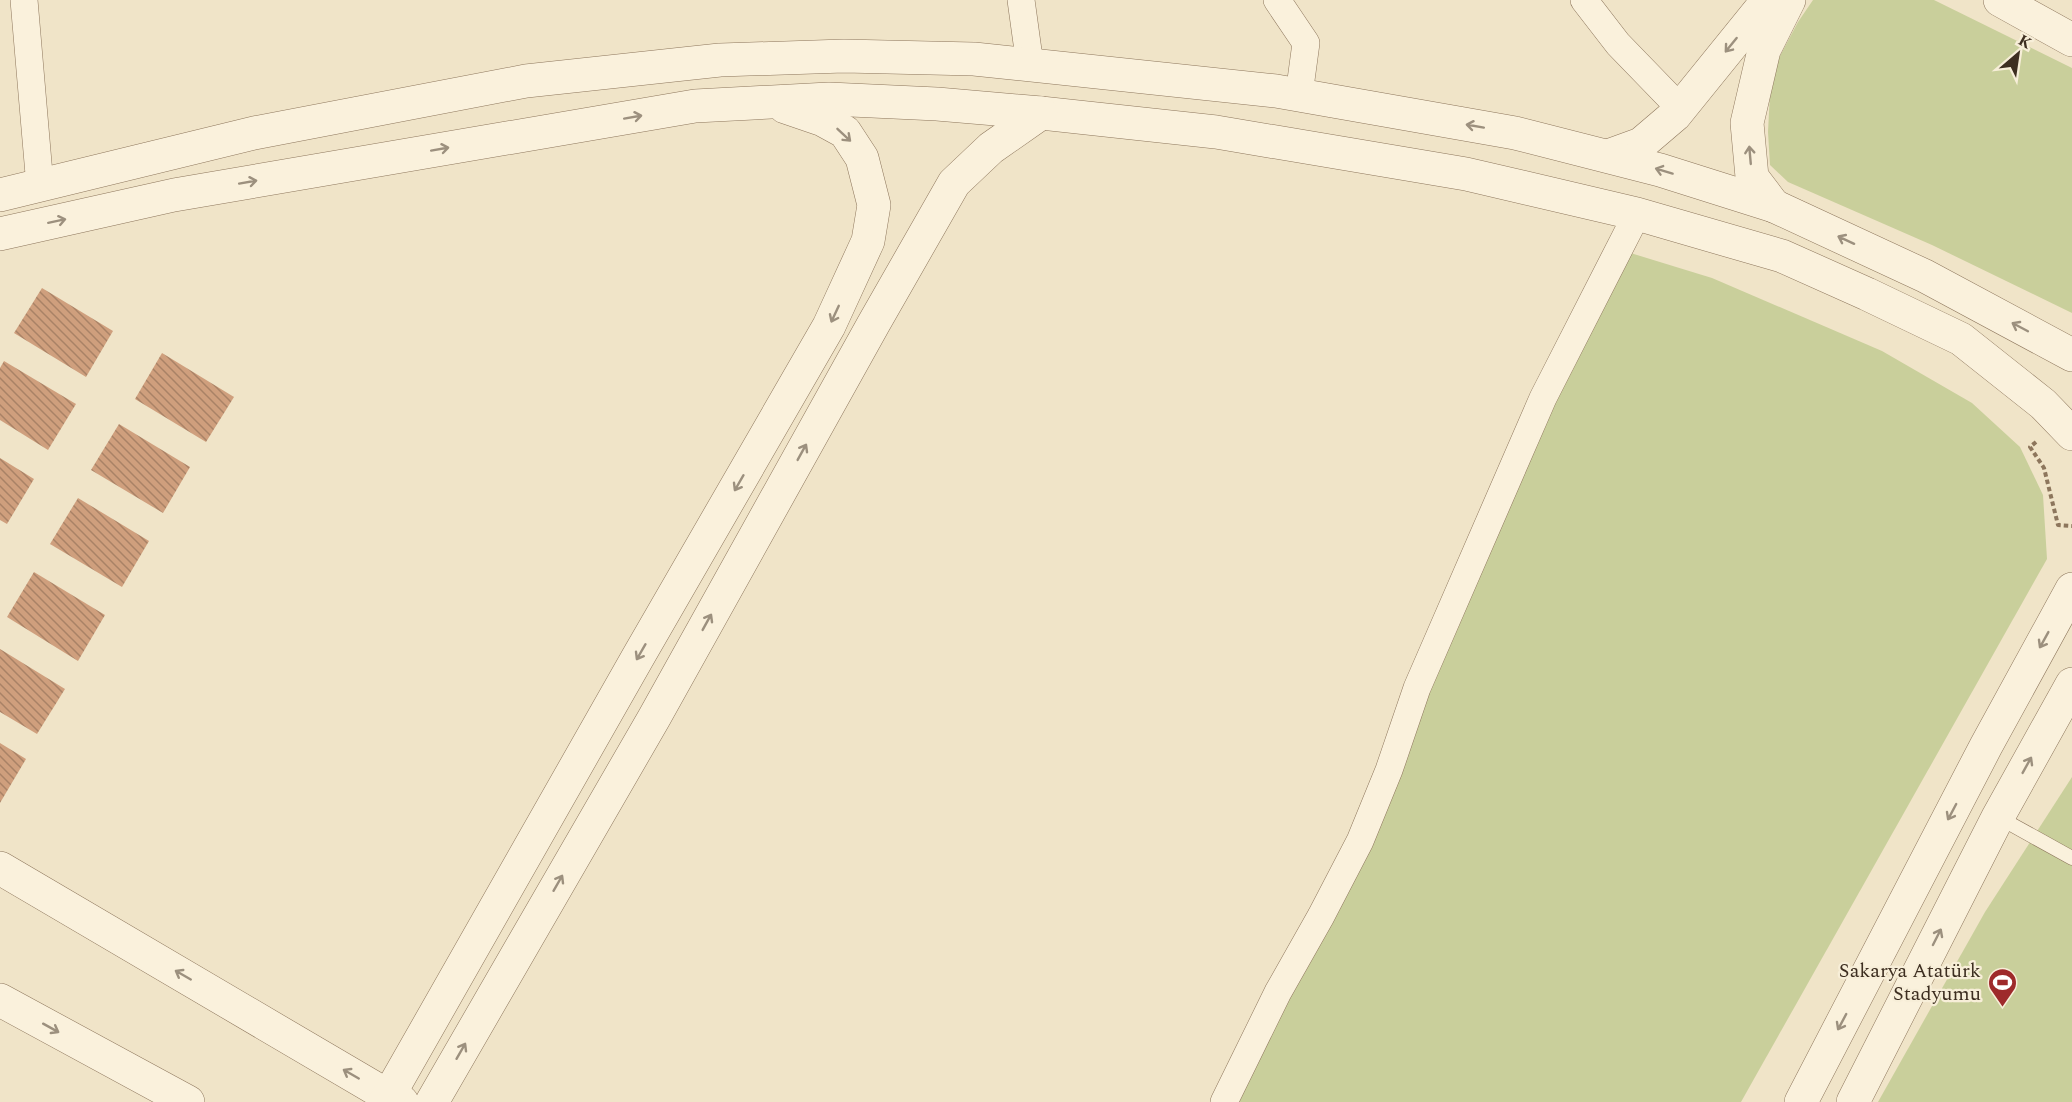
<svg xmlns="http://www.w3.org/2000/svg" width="2072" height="1102" font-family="Spectral,serif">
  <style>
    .grass { fill: #c9cf9b }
    .building { fill: url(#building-back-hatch) }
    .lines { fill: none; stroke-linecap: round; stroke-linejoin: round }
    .service-casing { stroke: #8d765c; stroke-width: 15 }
    .minor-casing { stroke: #8d765c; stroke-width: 28 }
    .tertiary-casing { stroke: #8d765c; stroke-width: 34 }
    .path { stroke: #8d765c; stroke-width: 4; stroke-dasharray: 4.5 3; stroke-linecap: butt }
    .service { stroke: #faf1dc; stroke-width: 14 }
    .minor { stroke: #faf1dc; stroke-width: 27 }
    .tertiary { stroke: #faf1dc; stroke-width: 33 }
    .oneway { stroke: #9c907e }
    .labels { text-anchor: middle; stroke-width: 4.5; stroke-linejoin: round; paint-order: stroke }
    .poi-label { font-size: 20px; fill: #3d2e20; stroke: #f7eed8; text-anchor: end }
  </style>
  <defs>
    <pattern id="building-back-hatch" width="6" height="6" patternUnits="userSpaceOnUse" patternTransform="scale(1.5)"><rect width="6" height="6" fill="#cf9f7d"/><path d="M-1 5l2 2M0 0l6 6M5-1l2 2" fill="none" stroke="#a98266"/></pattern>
  </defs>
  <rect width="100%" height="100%" fill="#f0e4c8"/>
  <g class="grass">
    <polygon points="1813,0 1934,0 2072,68 2072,313 1932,245 1788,182 1770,165 1768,132 1771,73 1798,22"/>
    <polygon points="1624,251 1712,278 1882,351 1972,403 2020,447 2043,495 2047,559 1741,1102 1223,1102"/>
    <polygon points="2072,777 2072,1102 1878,1102 1985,912"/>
  </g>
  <g class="building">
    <polygon points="42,288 113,331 86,377 14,333"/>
    <polygon points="162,353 234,397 206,442 135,399"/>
    <polygon points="4,361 76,404 48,450 0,420 0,368"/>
    <polygon points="119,424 190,467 163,513 91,470"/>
    <polygon points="0,458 34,479 7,524 0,520"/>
    <polygon points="78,498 149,541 122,587 50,544"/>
    <polygon points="34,572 105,615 78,661 7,617"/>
    <polygon points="0,649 65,689 37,734 0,712"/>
    <polygon points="0,743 26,759 0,803"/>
  </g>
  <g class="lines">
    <defs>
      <polyline id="service" points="1998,817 2072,858"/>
      <g id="minor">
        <polyline points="24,0 40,186"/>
        <polyline points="1021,0 1030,65"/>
        <polyline points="1277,0 1306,43 1299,95"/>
        <polyline points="1584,0 1618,44 1680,108"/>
        <polyline points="1224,1102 1278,992 1321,916 1360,841 1389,770 1417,688 1543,398 1637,214"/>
      </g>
      <g id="tertiary">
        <polyline points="2000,0 2072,40"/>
        <polyline points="1608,156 1641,144 1675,115 1768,0"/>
        <polyline points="0,195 254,133 526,81 720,60 844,56 974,59 1276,91 1515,133 1660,170 1774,206 1925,276 2072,355"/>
        <polyline points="1774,206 1752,177 1747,123 1764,50 1789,0"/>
        <polyline points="0,234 174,195 695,106 829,99 937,104 1041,113 1216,132 1466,174 1637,214 1782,256 1867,294 1961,339 2043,404 2072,434"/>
        <polyline points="0,868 388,1096 402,1102"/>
        <polyline points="0,1000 188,1102"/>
        <polyline points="385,1102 638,657 829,326 868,241 874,205 862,158 845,132 823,120 785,107"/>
        <polyline points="432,1102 654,718 874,323 954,183 991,148 1041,113"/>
        <polyline points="1801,1102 1986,746 2072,589"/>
        <polyline points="1853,1102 1998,817 2072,684"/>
      </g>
    </defs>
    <use href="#service" class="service-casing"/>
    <use href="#minor" class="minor-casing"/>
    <use href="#tertiary" class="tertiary-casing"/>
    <polyline class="path" points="2036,442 2030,447 2044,468 2058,525 2072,526"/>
    <use href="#service" class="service"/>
    <use href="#minor" class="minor"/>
    <use href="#tertiary" class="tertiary"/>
  </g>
  <defs><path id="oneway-shaft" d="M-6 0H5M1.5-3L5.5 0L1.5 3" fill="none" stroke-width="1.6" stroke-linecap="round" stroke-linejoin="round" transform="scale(1.5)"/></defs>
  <g class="oneway">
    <use href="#oneway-shaft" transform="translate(1731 45) rotate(129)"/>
    <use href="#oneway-shaft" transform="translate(633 117) rotate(-10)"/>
    <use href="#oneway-shaft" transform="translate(1475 126) rotate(-170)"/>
    <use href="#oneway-shaft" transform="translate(844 135) rotate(43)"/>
    <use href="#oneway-shaft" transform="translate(440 149) rotate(-10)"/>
    <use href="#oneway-shaft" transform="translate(1750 155) rotate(-95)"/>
    <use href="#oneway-shaft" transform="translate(1664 171) rotate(-163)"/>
    <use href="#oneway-shaft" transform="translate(248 182) rotate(-10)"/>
    <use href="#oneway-shaft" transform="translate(57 221) rotate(-12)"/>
    <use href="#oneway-shaft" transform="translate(1846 240) rotate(-155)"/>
    <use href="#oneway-shaft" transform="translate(835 314) rotate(115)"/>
    <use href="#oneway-shaft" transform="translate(2020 327) rotate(-152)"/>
    <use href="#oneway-shaft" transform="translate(802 452) rotate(-61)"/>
    <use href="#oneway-shaft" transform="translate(739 483) rotate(120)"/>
    <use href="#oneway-shaft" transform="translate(707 622) rotate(-61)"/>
    <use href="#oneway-shaft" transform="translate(2044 640) rotate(119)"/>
    <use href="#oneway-shaft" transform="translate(641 652) rotate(120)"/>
    <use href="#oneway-shaft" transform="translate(2027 765) rotate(-61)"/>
    <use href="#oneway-shaft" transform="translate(1952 812) rotate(118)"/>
    <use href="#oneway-shaft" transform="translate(558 883) rotate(-60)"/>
    <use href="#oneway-shaft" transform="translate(1937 937) rotate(-63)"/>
    <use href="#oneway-shaft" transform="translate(183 975) rotate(-150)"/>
    <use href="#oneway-shaft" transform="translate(1842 1022) rotate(118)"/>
    <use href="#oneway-shaft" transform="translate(51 1028) rotate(29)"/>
    <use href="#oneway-shaft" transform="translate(461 1051) rotate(-60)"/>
    <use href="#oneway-shaft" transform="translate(351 1074) rotate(-150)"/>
  </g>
  <defs>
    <symbol id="stadium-pin" viewBox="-11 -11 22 30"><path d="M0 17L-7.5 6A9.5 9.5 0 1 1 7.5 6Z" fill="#9e2a2b" stroke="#f7eed8"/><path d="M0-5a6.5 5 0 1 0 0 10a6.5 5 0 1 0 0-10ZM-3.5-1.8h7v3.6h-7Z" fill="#fff"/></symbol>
  </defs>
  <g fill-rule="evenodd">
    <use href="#stadium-pin" x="1986" y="966" width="33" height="45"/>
  </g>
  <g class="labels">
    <g class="poi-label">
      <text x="1981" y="977">Sakarya Atatürk<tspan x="1981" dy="23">Stadyumu</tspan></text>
    </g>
  </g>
  <g transform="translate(2018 54) rotate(29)" stroke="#f7eed8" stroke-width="4.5" paint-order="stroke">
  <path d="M0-4.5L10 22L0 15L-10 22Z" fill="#3d2e20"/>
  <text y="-9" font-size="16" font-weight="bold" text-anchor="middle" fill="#3d2e20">K</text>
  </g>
</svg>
